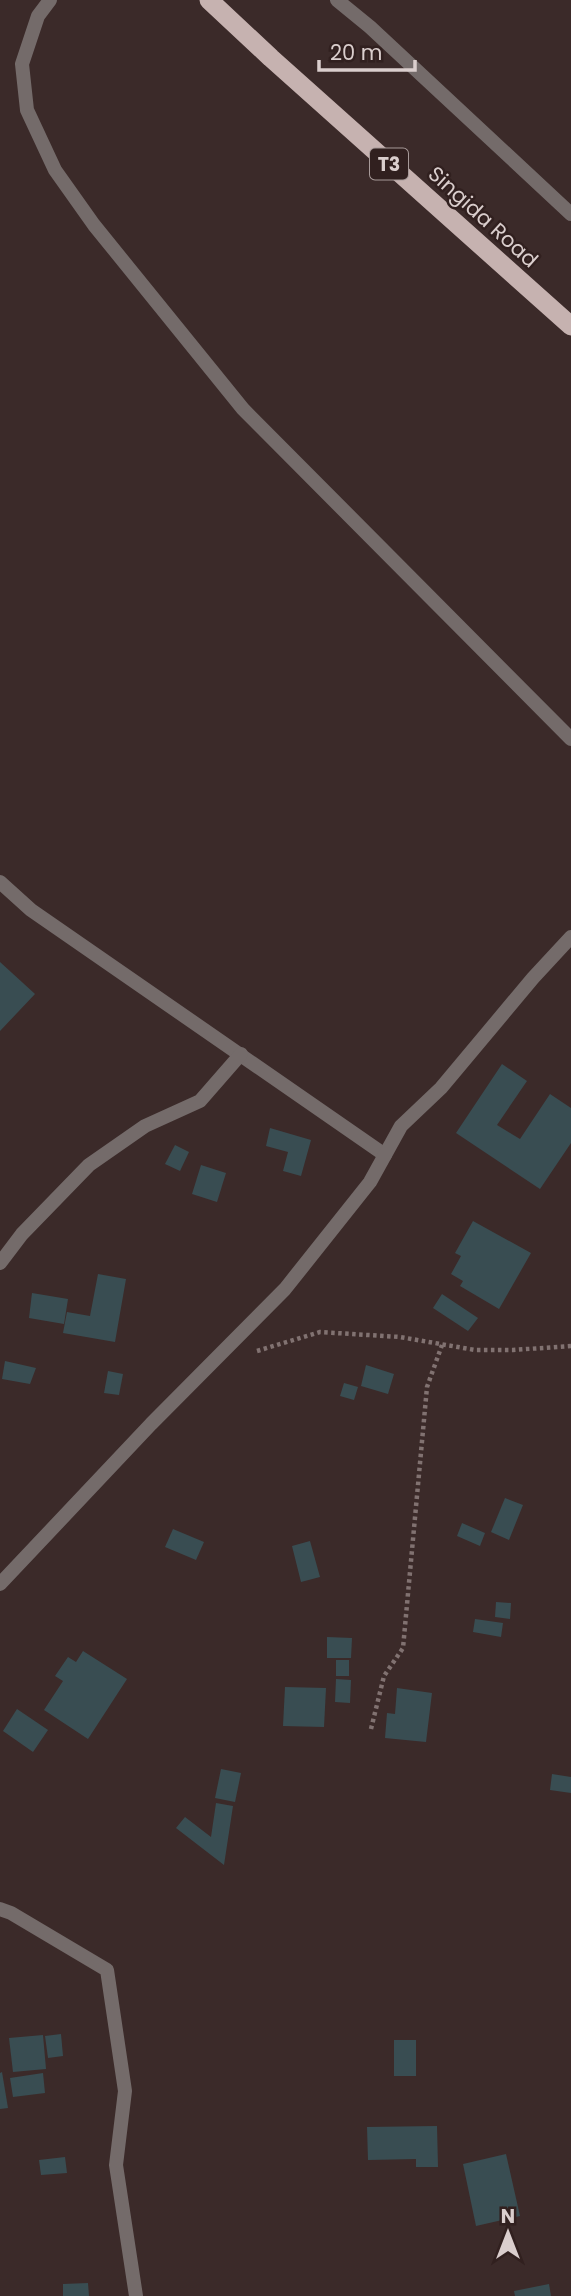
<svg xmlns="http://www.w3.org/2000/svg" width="571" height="2296" font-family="Poppins,sans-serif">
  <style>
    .building { fill: #394d52 }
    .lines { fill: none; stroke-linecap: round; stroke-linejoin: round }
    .path { stroke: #817271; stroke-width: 4.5; stroke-dasharray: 3.5 3.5; stroke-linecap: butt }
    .minor { stroke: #746b6a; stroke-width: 14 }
    .trunk { stroke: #c6b2b0; stroke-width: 19 }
    .labels { text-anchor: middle; stroke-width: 5; stroke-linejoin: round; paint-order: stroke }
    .shield { fill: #31201f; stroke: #a79a99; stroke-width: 2 }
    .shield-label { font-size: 19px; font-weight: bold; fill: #dacecd }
    .street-label { font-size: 21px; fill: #dacecd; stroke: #31201f }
  </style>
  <rect width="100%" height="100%" fill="#3b2a29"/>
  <g class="building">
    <polygon points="0,962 35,994 0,1031"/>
    <polygon points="502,1064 527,1081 497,1125 520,1139 550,1094 571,1108 571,1143 540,1189 456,1133"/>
    <polygon points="270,1128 311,1140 301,1176 283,1171 288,1152 266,1146"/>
    <polygon points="175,1145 189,1152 180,1171 165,1164"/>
    <polygon points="201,1165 226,1173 217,1202 192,1194"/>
    <polygon points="473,1221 531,1253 499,1309 460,1286 463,1281 451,1274 461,1256 455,1253"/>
    <polygon points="98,1274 126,1279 115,1342 63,1333 67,1312 90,1316"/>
    <polygon points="32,1293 68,1299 64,1324 29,1318"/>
    <polygon points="442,1294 478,1318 468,1331 433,1308"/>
    <polygon points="5,1361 36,1368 30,1384 2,1379"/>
    <polygon points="366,1365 394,1374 388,1394 361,1386"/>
    <polygon points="108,1371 123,1374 119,1395 104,1393"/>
    <polygon points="344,1383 358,1387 354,1400 340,1396"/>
    <polygon points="505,1498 523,1505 509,1540 491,1532"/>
    <polygon points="462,1523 485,1533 480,1546 457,1536"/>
    <polygon points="173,1529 204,1542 196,1560 165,1547"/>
    <polygon points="310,1541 320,1577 301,1582 292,1546"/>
    <polygon points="496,1602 511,1603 510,1619 495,1617"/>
    <polygon points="475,1619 503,1623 501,1637 473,1632"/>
    <polygon points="327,1637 352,1638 351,1658 327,1658"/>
    <polygon points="83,1651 127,1679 88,1739 44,1710 63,1681 55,1676 68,1657 76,1662"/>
    <rect x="336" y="1660" width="13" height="16"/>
    <polygon points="336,1679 351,1680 350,1703 335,1702"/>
    <polygon points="285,1687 326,1688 324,1727 283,1726"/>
    <polygon points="397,1688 432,1693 426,1742 385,1738 387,1713 395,1714"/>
    <polygon points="17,1709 48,1730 33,1752 3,1731"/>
    <polygon points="221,1769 241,1773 235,1802 215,1798"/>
    <polygon points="552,1774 571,1777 571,1793 550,1790"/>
    <polygon points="216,1803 233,1806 224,1865 176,1828 185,1817 211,1837"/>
    <polygon points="61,2034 63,2056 48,2058 45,2036"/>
    <polygon points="43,2035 46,2069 13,2072 9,2038"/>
    <rect x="394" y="2040" width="22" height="36"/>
    <polygon points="2,2072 8,2108 0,2109 0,2073"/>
    <polygon points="43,2073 45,2093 13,2097 10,2078"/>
    <polygon points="437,2126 438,2167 416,2167 416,2159 368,2160 367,2127"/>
    <polygon points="506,2154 520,2216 476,2226 463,2164"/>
    <polygon points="65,2157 67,2173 41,2175 39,2160"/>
    <polygon points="88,2283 89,2296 63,2296 63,2284"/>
    <polygon points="549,2284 551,2296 515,2296 514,2291"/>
  </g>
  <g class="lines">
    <g class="path">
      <polyline points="257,1351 320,1332 400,1337 475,1350 513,1350 571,1346"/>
      <polyline points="371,1729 384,1676 403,1648 427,1387 442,1345"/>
    </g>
    <g class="minor">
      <polyline points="50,0 38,16 22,64 27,110 55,170 94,225 243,409 571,739"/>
      <polyline points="337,0 370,27 571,214"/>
      <polyline points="0,882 31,910 385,1155"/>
      <polyline points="0,1263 22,1234 89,1165 145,1126 200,1101 241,1054"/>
      <polyline points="0,1584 151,1424 285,1289 370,1182 401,1126 441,1088 533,978 571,937"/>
      <polyline points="0,1909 11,1913 107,1970 125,2091 116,2165 136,2296"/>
    </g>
    <polyline class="trunk" points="209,0 271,58 571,326"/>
  </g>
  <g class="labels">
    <rect class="shield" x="370" y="148.5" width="38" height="31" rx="5"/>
    <g class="shield-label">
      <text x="389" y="171">T3</text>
    </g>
    <g class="street-label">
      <text transform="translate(483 217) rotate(42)" y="7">Singida Road</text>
    </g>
  </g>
  <g transform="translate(508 2233)" stroke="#31201f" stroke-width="5" paint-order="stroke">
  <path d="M0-5L12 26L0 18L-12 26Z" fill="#dacecd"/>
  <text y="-10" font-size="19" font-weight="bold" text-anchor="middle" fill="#dacecd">N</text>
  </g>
  <path d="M319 60v10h96v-10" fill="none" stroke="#dacecd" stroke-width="3.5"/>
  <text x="330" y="60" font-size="21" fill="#dacecd" stroke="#31201f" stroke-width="5" paint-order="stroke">20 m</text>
</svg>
